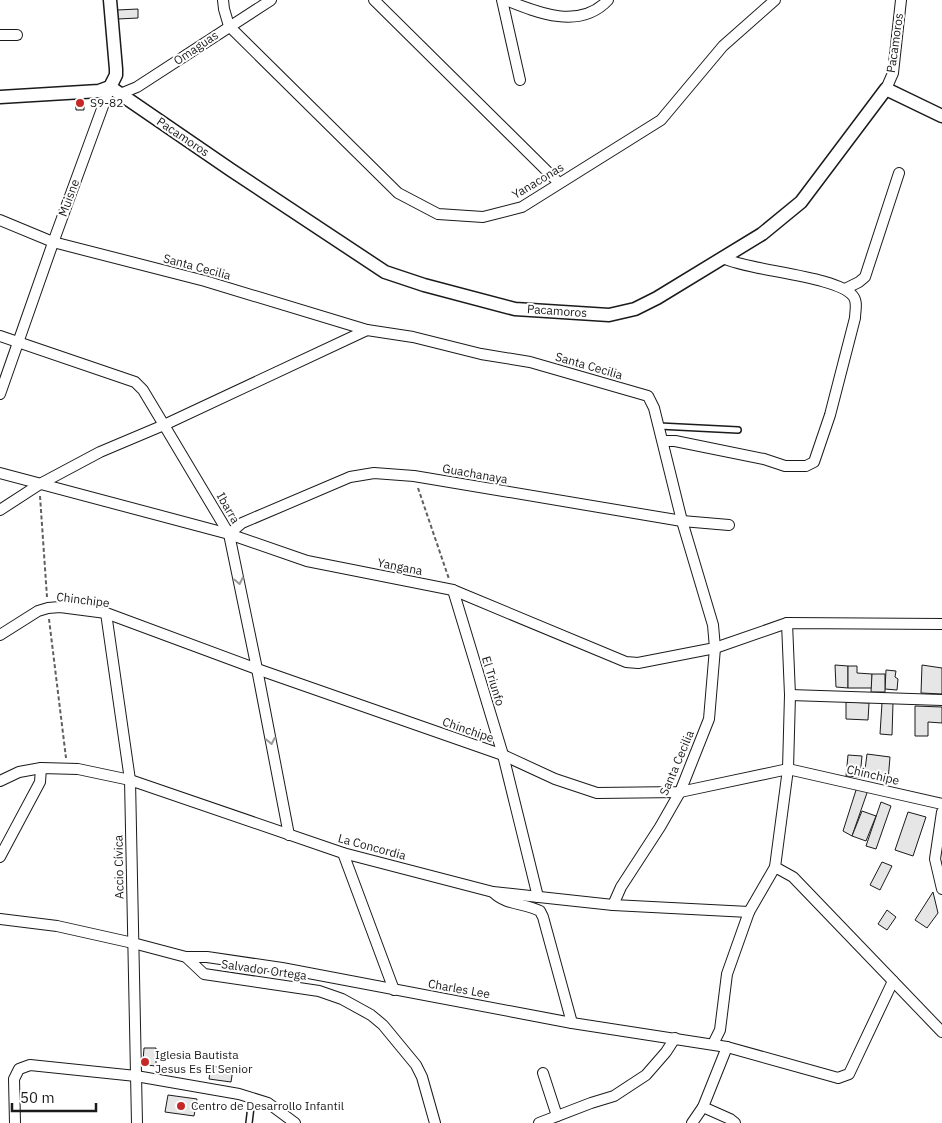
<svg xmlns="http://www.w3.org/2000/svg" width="942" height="1123" font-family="'IBM Plex Sans',sans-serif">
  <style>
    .building { fill: #e6e6e6; stroke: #1a1a1a }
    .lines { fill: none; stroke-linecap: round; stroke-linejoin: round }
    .service-casing { stroke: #1a1a1a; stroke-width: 8 }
    .minor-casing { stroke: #1a1a1a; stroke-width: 12 }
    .tertiary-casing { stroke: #1a1a1a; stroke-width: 15 }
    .path { stroke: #5f5f5f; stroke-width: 2; stroke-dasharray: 4 2.5; stroke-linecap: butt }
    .service { stroke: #fff; stroke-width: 5 }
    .minor { stroke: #fff; stroke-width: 10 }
    .tertiary { stroke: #fff; stroke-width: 12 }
    .oneway { stroke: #989898 }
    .poi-dot { fill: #c62828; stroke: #fff; stroke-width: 2 }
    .labels { text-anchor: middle; stroke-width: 4; stroke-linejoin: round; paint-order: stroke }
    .street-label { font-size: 12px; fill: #1a1a1a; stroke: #fff }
    .poi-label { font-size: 12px; fill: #1a1a1a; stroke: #fff; text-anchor: start }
  </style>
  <rect width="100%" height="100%" fill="#fff"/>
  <g class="building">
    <polygon points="138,9 138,18 118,19 117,10"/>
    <polygon points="75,96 84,96 84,110 76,110"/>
    <polygon points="835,665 848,666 848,688 836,687"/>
    <polygon points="922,665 942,668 942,694 921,693"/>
    <polygon points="848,666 857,666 857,673 872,674 872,688 848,688"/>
    <polygon points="886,670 896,671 895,677 898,679 897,690 885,689"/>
    <polygon points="872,674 885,674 885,692 871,692"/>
    <polygon points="846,702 869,703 868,720 846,719"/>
    <polygon points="882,703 893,703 892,735 880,734"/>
    <polygon points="915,706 942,707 942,723 928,722 928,736 915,736"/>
    <polygon points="867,754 890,757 888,781 864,778"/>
    <polygon points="848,755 862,756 860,777 846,776"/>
    <polygon points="857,787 868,790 852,836 843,831"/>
    <polygon points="881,802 891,806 876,849 866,846"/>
    <polygon points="862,811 876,816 866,841 852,836"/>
    <polygon points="908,812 926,817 913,856 895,850"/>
    <polygon points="882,862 892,866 880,890 870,885"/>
    <polygon points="933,892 938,913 927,928 915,920"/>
    <polygon points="887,910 896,917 887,930 878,924"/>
    <polygon points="144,1048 156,1048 156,1066 146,1065 143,1061"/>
    <polygon points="211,1066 233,1069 231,1082 209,1079"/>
    <polygon points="168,1095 197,1099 194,1116 165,1112"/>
  </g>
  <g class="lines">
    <defs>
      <g id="service">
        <polyline points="659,426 738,430"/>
        <polyline points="249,1123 252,1098"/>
      </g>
      <g id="minor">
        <polyline points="223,0 224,9 229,26 398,193 438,214 483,217 522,207 661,120 723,46 775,0"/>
        <polyline points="374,0 559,183"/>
        <polyline points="502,0 520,80"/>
        <path d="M506,0C538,13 580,30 608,0"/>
        <polyline points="0,35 17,35"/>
        <polyline points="886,89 893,73 901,0"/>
        <polyline points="120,94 137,87 271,0"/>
        <polyline points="0,220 53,242 205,281 367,330 413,337 481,354 530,362 648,396 654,408 682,521 713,625 715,648 709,719 680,792 660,827 621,887 613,905"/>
        <polyline points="845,289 859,282 865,277 899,173"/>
        <polyline points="0,336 135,382 143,390 164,425 229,534 257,669 289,835"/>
        <polyline points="0,394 54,240 110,87"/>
        <path d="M663,441H675L764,459L785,466H806L814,462L830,415L855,318C855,311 858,302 853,296C838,276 749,271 723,258"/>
        <polyline points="0,473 229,534 307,561 453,590 626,662 638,663 715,648 787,623 942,624"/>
        <polyline points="0,510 40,484 100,452 164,425 367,330"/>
        <polyline points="229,534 242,523 350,477 374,473 414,476 682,521 729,525"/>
        <polyline points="453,590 503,755 538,897"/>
        <polyline points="106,613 130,780 137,1123"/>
        <polyline points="0,635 38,611 48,608 60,607 106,613 257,669 503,755 555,779 597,793 680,792 788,769 942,804"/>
        <polyline points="790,695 942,700"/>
        <polyline points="0,781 19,772 41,768 78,769 130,780 343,853 493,892 613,905 749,912"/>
        <polyline points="942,812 935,859 942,889"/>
        <polyline points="343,853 394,990"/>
        <polyline points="0,857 40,782 41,768"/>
        <polyline points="775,867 793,877 942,1032"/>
        <path d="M494,893C506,905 525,903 540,911L543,917L572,1023"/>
        <polyline points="0,919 57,926 133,943 186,957 204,974 319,991 342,999 371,1015 383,1025 416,1065 422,1077 435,1123"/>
        <polyline points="186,957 207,957 282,968 572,1023 727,1047"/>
        <polyline points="713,1044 720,1030 727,974 749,912 775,867 788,769 790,695 787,623"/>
        <polyline points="543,1073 557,1116"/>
        <polyline points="703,1107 730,1119 735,1123"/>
        <polyline points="15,1123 14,1079 19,1069 30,1065 136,1076 239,1094 268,1103 295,1123"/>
        <polyline points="539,1123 591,1103 614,1096 646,1075 666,1052 675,1038"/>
        <polyline points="692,1123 703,1107 727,1047 831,1076 838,1078 849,1074 893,981"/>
      </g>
      <g id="tertiary">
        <polyline points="110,87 231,170 385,272 424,285 515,309 609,315 635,309 657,298 762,234 801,202 886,89 942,116"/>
        <polyline points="110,87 116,75 116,69 110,0"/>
        <polyline points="0,97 99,91 110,87"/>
      </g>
    </defs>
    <use href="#service" class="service-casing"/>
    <use href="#minor" class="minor-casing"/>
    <use href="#tertiary" class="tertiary-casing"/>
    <g class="path">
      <polyline points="418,488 449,579"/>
      <polyline points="40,496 47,597"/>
      <polyline points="49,619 66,758"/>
    </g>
    <use href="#service" class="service"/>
    <use href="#minor" class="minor"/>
    <use href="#tertiary" class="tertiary"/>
  </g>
  <defs><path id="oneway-chevron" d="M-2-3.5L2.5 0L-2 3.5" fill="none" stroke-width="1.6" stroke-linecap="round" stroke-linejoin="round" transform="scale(1.25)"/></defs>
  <g class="oneway">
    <use href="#oneway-chevron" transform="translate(239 581) rotate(78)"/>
    <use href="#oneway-chevron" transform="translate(271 741) rotate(79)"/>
  </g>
  <g class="poi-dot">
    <circle cx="80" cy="103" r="5"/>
    <circle cx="145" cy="1062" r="5"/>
    <circle cx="181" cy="1106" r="5"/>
  </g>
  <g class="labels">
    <g class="street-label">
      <text transform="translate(895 43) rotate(-82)" y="4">Pacamoros</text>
      <text transform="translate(196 48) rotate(-34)" y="4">Omaguas</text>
      <text transform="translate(183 137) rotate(34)" y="4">Pacamoros</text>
      <text transform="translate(538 181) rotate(-31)" y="4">Yanaconas</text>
      <text transform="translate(69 198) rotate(-70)" y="4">Muisne</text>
      <text transform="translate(197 267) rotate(15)" y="4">Santa Cecilia</text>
      <text transform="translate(557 311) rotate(4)" y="4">Pacamoros</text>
      <text transform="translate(589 366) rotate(16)" y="4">Santa Cecilia</text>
      <text transform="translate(475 474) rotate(10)" y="4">Guachanaya</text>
      <text transform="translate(228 508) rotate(60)" y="4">Ibarra</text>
      <text transform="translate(400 567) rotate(11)" y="4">Yangana</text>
      <text transform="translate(83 600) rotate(7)" y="4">Chinchipe</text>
      <text transform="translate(493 681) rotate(73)" y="4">El Triunfo</text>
      <text transform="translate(468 730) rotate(19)" y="4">Chinchipe</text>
      <text transform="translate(677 763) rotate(-67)" y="4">Santa Cecilia</text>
      <text transform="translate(873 775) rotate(13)" y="4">Chinchipe</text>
      <text transform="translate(372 847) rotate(15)" y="4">La Concordia</text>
      <text transform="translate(119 867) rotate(-91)" y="4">Accio Cívica</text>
      <text transform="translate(264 970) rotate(8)" y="4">Salvador Ortega</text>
      <text transform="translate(459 989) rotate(10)" y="4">Charles Lee</text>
    </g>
    <g class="poi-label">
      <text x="90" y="107">S9-82</text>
      <text x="155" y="1059">Iglesia Bautista<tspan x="155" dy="14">Jesus Es El Senior</tspan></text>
      <text x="191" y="1110">Centro de Desarrollo Infantil</text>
    </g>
  </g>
  <path d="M12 1103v8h84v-8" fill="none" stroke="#1a1a1a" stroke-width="2.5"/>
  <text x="20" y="1103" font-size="15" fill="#1a1a1a" stroke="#ffffff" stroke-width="4" paint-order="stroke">50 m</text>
</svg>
